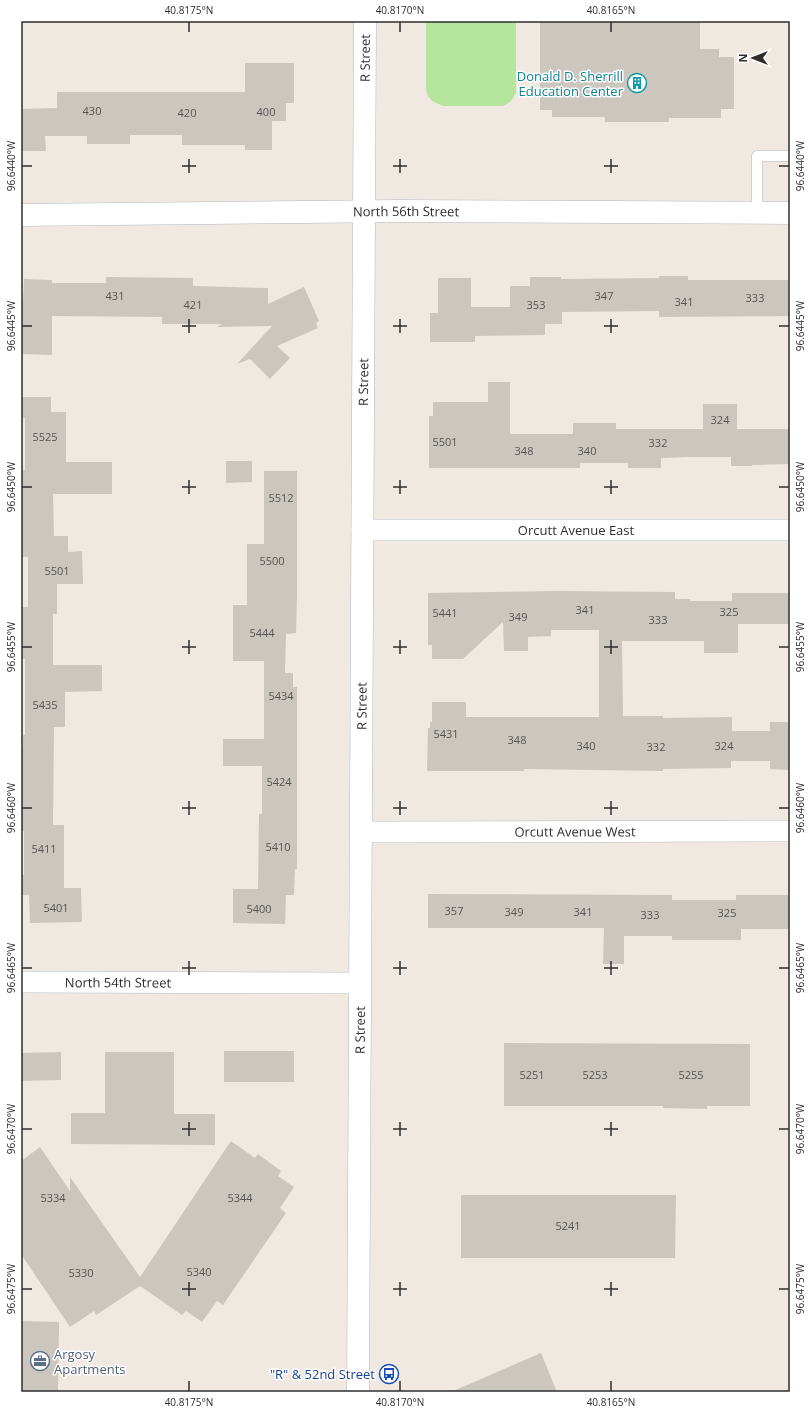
<svg xmlns="http://www.w3.org/2000/svg" width="811" height="1413" font-family="'Open Sans',sans-serif">
  <style>
    .green { fill: #b6e59e }
    .building { fill: #cbc7bf }
    .lines { fill: none; stroke-linecap: round; stroke-linejoin: round }
    .service-casing { stroke: #b4b7c1; stroke-width: 11 }
    .minor-casing { stroke: #b4b7c1; stroke-width: 22 }
    .secondary-casing { stroke: #b4b7c1; stroke-width: 23 }
    .service { stroke: #fff; stroke-width: 10 }
    .minor { stroke: #fff; stroke-width: 21 }
    .secondary { stroke: #fff; stroke-width: 22 }
    .ticks { fill: none; stroke: #2e2e2e; stroke-width: 1.5 }
    .labels { text-anchor: middle; stroke-width: 3; stroke-linejoin: round; paint-order: stroke }
    .number-label { font-size: 11px; fill: #555452 }
    .street-label { font-size: 13px; fill: #2e2e2e; stroke: #fff }
    .culture-label { font-size: 13px; fill: #0d838f; stroke: #fff; text-anchor: end }
    .service-label { font-size: 13px; fill: #4e5e75; stroke: #fff; text-anchor: start }
    .transit-label { font-size: 13px; fill: #164399; stroke: #fff; text-anchor: end }
    .neatline { fill: none; stroke: #2e2e2e; stroke-width: 1.5 }
    .ticks-label { font-size: 10px; text-anchor: middle; fill: #2e2e2e }
  </style>
  <rect width="100%" height="100%" fill="#efe9e1"/>
  <polygon class="green" points="426,21 516,21 516,93 511,101 503,106 443,106 432,101 428,96 426,90"/>
  <g class="building">
    <polygon points="540,21 700,21 700,49 719,49 719,57 734,57 734,109 721,109 721,118 669,118 669,122 605,122 605,117 552,117 552,110 540,110"/>
    <polygon points="245,63 294,63 294,103 286,103 286,121 272,121 272,150 245,150 245,145 182,145 182,135 130,135 130,144 87,144 87,136 45,136 46,151 21,151 21,109 57,108 57,92 245,92"/>
    <polygon points="659,276 688,276 688,280 789,280 789,316 659,317 659,311 562,312 562,324 545,324 545,335 475,336 475,342 430,342 430,313 438,313 438,278 471,278 471,307 510,307 510,286 530,286 530,277 561,277 561,279 659,278"/>
    <polygon points="106,277 193,278 193,286 268,288 268,304 304,287 319,321 316,323 318,328 277,346 290,358 270,379 250,359 237,364 272,326 217,327 222,324 162,324 162,317 52,316 52,355 21,354 21,303 23,303 24,279 52,280 52,283 106,283"/>
    <polygon points="488,382 510,382 510,434 573,434 573,423 616,423 616,429 703,429 703,404 737,404 737,429 790,429 790,464 752,465 752,466 731,466 731,457 689,457 661,458 661,468 628,468 628,463 580,463 580,468 429,468 429,416 433,416 433,402 488,402"/>
    <polygon points="21,397 51,397 51,412 66,412 66,462 112,462 112,494 53,494 54,536 68,536 68,552 82,551 83,584 57,584 57,614 53,614 53,665 102,665 102,691 65,692 65,727 54,727 53,825 64,825 64,888 81,888 82,922 30,923 29,895 21,895 21,875 24,875 24,831 21,831 21,749 23,749 23,735 25,735 25,659 21,659 21,607 28,607 28,557 21,557 21,470 25,470 25,418 21,418"/>
    <polygon points="226,461 252,461 252,482 226,483"/>
    <polygon points="264,471 297,471 297,599 296,633 286,634 285,673 293,673 293,687 297,687 297,869 295,869 294,895 286,895 285,924 233,923 233,889 258,889 259,814 262,814 262,766 223,766 223,739 264,739 264,661 233,661 233,605 247,605 247,544 264,544"/>
    <polygon points="556,591 675,592 675,599 690,599 690,601 732,601 732,593 790,593 790,624 738,624 738,653 704,653 704,641 622,641 623,716 663,716 663,718 732,717 732,731 770,731 770,722 790,722 790,770 770,769 770,761 731,761 731,768 663,769 663,771 524,769 524,771 427,771 428,728 430,728 430,722 432,722 432,702 466,702 466,717 599,717 599,630 551,630 551,636 528,637 528,651 504,651 503,622 463,659 432,659 432,645 428,645 428,593"/>
    <polygon points="428,894 672,895 672,900 736,900 736,895 790,895 790,929 741,929 741,940 672,940 672,936 624,936 624,964 603,964 604,928 428,928"/>
    <polygon points="504,1043 750,1044 750,1106 707,1106 707,1109 663,1108 663,1106 504,1106"/>
    <rect x="224" y="1051" width="70" height="31"/>
    <polygon points="61,1052 61,1080 21,1081 21,1053"/>
    <polygon points="105,1052 174,1052 174,1114 215,1114 215,1145 71,1144 71,1113 105,1113"/>
    <polygon points="231,1141 255,1158 258,1154 281,1171 278,1176 294,1187 280,1208 286,1213 223,1305 217,1301 202,1322 186,1311 182,1315 140,1286 96,1315 94,1311 70,1327 21,1254 21,1161 40,1147 70,1191 70,1177 140,1277"/>
    <polygon points="461,1195 676,1195 675,1258 461,1258"/>
    <polygon points="21,1321 59,1322 58,1392 21,1392"/>
    <polygon points="541,1353 557,1392 451,1392"/>
  </g>
  <g class="lines">
    <defs>
      <polyline id="service" points="757,213 757,156 790,156"/>
      <g id="minor">
        <path id="s1" d="M362,530H790"/>
        <path id="s2" d="M361,832L790,831"/>
        <path id="s3" d="M21,982L360,983"/>
      </g>
      <g id="secondary">
        <path id="s4" d="M21,215L399,211L790,213"/>
        <path id="s5" d="M358,1392L365,21"/>
      </g>
    </defs>
    <use href="#service" class="service-casing"/>
    <use href="#minor" class="minor-casing"/>
    <use href="#secondary" class="secondary-casing"/>
    <use href="#service" class="service"/>
    <use href="#minor" class="minor"/>
    <use href="#secondary" class="secondary"/>
  </g>
  <path class="ticks" d="M189,22V32M400,22V32M611,22V32M189,159V173M400,159V173M611,159V173M22,166H32M182,166H196M393,166H407M604,166H618M779,166H789M189,319V333M400,319V333M611,319V333M22,326H32M182,326H196M393,326H407M604,326H618M779,326H789M189,480V494M400,480V494M611,480V494M22,487H32M182,487H196M393,487H407M604,487H618M779,487H789M189,640V654M400,640V654M611,640V654M22,647H32M182,647H196M393,647H407M604,647H618M779,647H789M189,801V815M400,801V815M611,801V815M22,808H32M182,808H196M393,808H407M604,808H618M779,808H789M189,961V975M400,961V975M611,961V975M22,968H32M182,968H196M393,968H407M604,968H618M779,968H789M189,1122V1136M400,1122V1136M611,1122V1136M22,1129H32M182,1129H196M393,1129H407M604,1129H618M779,1129H789M189,1282V1296M400,1282V1296M611,1282V1296M22,1289H32M182,1289H196M393,1289H407M604,1289H618M779,1289H789M189,1381V1391M400,1381V1391M611,1381V1391"/>
  <defs>
    <symbol id="building-ring" viewBox="-11 -11 22 22"><circle r="9.5" fill="#fff" stroke="#0f9aa8" stroke-width="1.5"/><path d="M-4-6H4V6H1V3H-1V6H-4ZM-2.5-4.3h1.7v1.8h-1.7ZM.8-4.3h1.7v1.8H.8ZM-2.5-1h1.7V.8h-1.7ZM.8-1h1.7V.8H.8Z" fill="#0f9aa8"/></symbol>
    <symbol id="office-ring" viewBox="-11 -11 22 22"><circle r="9.5" fill="#fff" stroke="#5c6f8a" stroke-width="1.5"/><path d="M-6-3h4V-5.5h4V-3h4V5H-6ZM-1-4.5V-3h2v-1.5ZM-6 0V1H6V0Z" fill="#5c6f8a"/></symbol>
    <symbol id="bus-ring" viewBox="-11 -11 22 22"><circle r="9.5" fill="#fff" stroke="#1a4fb4" stroke-width="1.5"/><path d="M-5-6H5V4H4V6H2V4H-2V6H-4V4H-5ZM-3.5-4V0h7V-4ZM-3.5 1.2v1.5H-2V1.2ZM2 1.2v1.5H3.5V1.2Z" fill="#1a4fb4"/></symbol>
  </defs>
  <g fill-rule="evenodd">
    <use href="#building-ring" x="626" y="72" width="22" height="22"/>
    <use href="#office-ring" x="29" y="1350" width="22" height="22"/>
    <use href="#bus-ring" x="378" y="1363" width="22" height="22"/>
  </g>
  <g class="labels">
    <g class="number-label">
      <text x="92" y="115">430</text>
      <text x="266" y="116">400</text>
      <text x="187" y="117">420</text>
      <text x="115" y="300">431</text>
      <text x="604" y="300">347</text>
      <text x="755" y="302">333</text>
      <text x="684" y="306">341</text>
      <text x="193" y="309">421</text>
      <text x="536" y="309">353</text>
      <text x="720" y="424">324</text>
      <text x="45" y="441">5525</text>
      <text x="445" y="446">5501</text>
      <text x="658" y="447">332</text>
      <text x="524" y="455">348</text>
      <text x="587" y="455">340</text>
      <text x="281" y="502">5512</text>
      <text x="272" y="565">5500</text>
      <text x="57" y="575">5501</text>
      <text x="585" y="614">341</text>
      <text x="729" y="616">325</text>
      <text x="445" y="617">5441</text>
      <text x="518" y="621">349</text>
      <text x="658" y="624">333</text>
      <text x="262" y="637">5444</text>
      <text x="281" y="700">5434</text>
      <text x="45" y="709">5435</text>
      <text x="446" y="738">5431</text>
      <text x="517" y="744">348</text>
      <text x="586" y="750">340</text>
      <text x="724" y="750">324</text>
      <text x="656" y="751">332</text>
      <text x="279" y="786">5424</text>
      <text x="278" y="851">5410</text>
      <text x="44" y="853">5411</text>
      <text x="56" y="912">5401</text>
      <text x="259" y="913">5400</text>
      <text x="454" y="915">357</text>
      <text x="514" y="916">349</text>
      <text x="583" y="916">341</text>
      <text x="727" y="917">325</text>
      <text x="650" y="919">333</text>
      <text x="532" y="1079">5251</text>
      <text x="595" y="1079">5253</text>
      <text x="691" y="1079">5255</text>
      <text x="53" y="1202">5334</text>
      <text x="240" y="1202">5344</text>
      <text x="568" y="1230">5241</text>
      <text x="199" y="1276">5340</text>
      <text x="81" y="1277">5330</text>
    </g>
    <g class="street-label">
      <text dy="5" stroke="none"><textPath href="#s5" startOffset="1334">R Street</textPath></text>
      <text dy="5" stroke="none"><textPath href="#s4" startOffset="385">North 56th Street</textPath></text>
      <text dy="5" stroke="none"><textPath href="#s5" startOffset="1010">R Street</textPath></text>
      <text dy="5" stroke="none"><textPath href="#s1" startOffset="214">Orcutt Avenue East</textPath></text>
      <text dy="5" stroke="none"><textPath href="#s5" startOffset="686">R Street</textPath></text>
      <text dy="5" stroke="none"><textPath href="#s2" startOffset="214">Orcutt Avenue West</textPath></text>
      <text dy="5" stroke="none"><textPath href="#s3" startOffset="97">North 54th Street</textPath></text>
      <text dy="5" stroke="none"><textPath href="#s5" startOffset="362">R Street</textPath></text>
    </g>
    <g class="culture-label">
      <text x="623" y="81">Donald D. Sherrill<tspan x="623" dy="15">Education Center</tspan></text>
    </g>
    <g class="service-label">
      <text x="54" y="1359">Argosy<tspan x="54" dy="15">Apartments</tspan></text>
    </g>
    <g class="transit-label">
      <text x="375" y="1379">"R" &amp; 52nd Street</text>
    </g>
  </g>
  <rect width="811" height="1413" fill="none" stroke="#ffffff" stroke-width="44"/>
  <g transform="translate(753 58) rotate(270)" stroke="#ffffff" stroke-width="3" paint-order="stroke">
  <path d="M0-3L7 15L0 10L-7 15Z" fill="#2e2e2e"/>
  <text y="-6" font-size="11" font-weight="bold" text-anchor="middle" fill="#2e2e2e">N</text>
  </g>
  <rect x="22" y="22" width="767" height="1369" class="neatline"/>
  <g class="ticks-label">
    <text x="189" y="14">40.8175°N</text>
    <text x="400" y="14">40.8170°N</text>
    <text x="611" y="14">40.8165°N</text>
    <text transform="translate(800 166) rotate(-90)" y="4">96.6440°W</text>
    <text transform="translate(11 166) rotate(-90)" y="4">96.6440°W</text>
    <text transform="translate(800 326) rotate(-90)" y="4">96.6445°W</text>
    <text transform="translate(11 326) rotate(-90)" y="4">96.6445°W</text>
    <text transform="translate(800 487) rotate(-90)" y="4">96.6450°W</text>
    <text transform="translate(11 487) rotate(-90)" y="4">96.6450°W</text>
    <text transform="translate(800 647) rotate(-90)" y="4">96.6455°W</text>
    <text transform="translate(11 647) rotate(-90)" y="4">96.6455°W</text>
    <text transform="translate(800 808) rotate(-90)" y="4">96.6460°W</text>
    <text transform="translate(11 808) rotate(-90)" y="4">96.6460°W</text>
    <text transform="translate(800 968) rotate(-90)" y="4">96.6465°W</text>
    <text transform="translate(11 968) rotate(-90)" y="4">96.6465°W</text>
    <text transform="translate(800 1129) rotate(-90)" y="4">96.6470°W</text>
    <text transform="translate(11 1129) rotate(-90)" y="4">96.6470°W</text>
    <text transform="translate(11 1289) rotate(-90)" y="4">96.6475°W</text>
    <text transform="translate(800 1289) rotate(-90)" y="4">96.6475°W</text>
    <text x="189" y="1406">40.8175°N</text>
    <text x="400" y="1406">40.8170°N</text>
    <text x="611" y="1406">40.8165°N</text>
  </g>
</svg>
